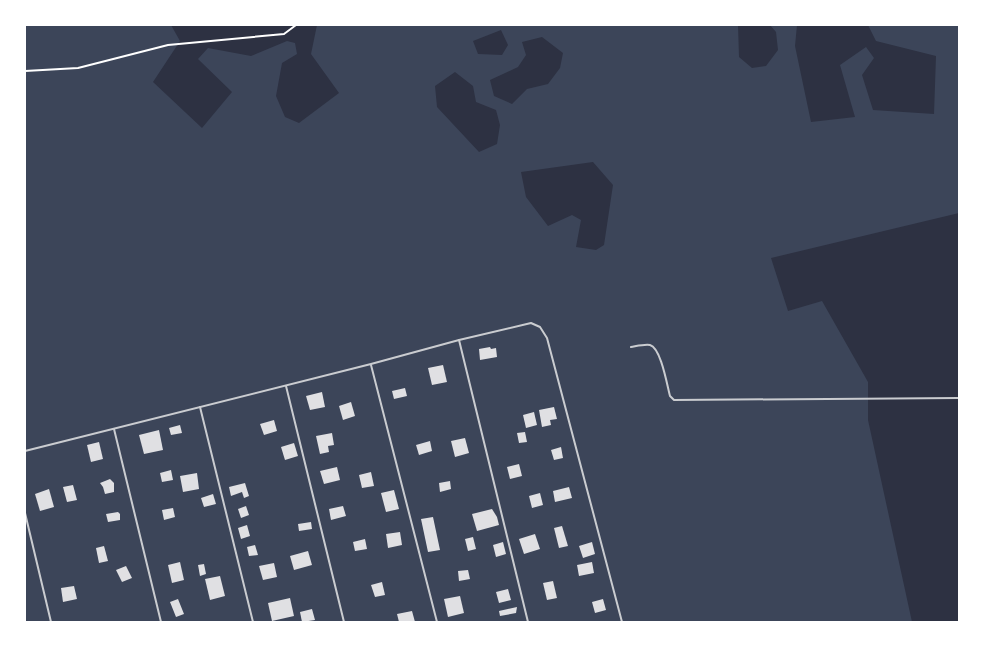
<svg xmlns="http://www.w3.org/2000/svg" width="984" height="647" font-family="'Nunito Sans',sans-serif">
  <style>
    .green { fill: #3c4559; fill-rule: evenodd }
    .building { fill: #e0e0e3 }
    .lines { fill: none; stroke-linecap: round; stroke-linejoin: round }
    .path { stroke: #fff; stroke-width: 2 }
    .service { stroke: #caccd0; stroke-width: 2 }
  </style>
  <rect width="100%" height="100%" fill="#2d3142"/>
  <path class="green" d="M25,25H171L180,41L153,82L202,128L232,92L198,59L208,48L251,56L287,41L295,43L297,54L282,63L276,96L285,117L299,123L339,93L311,54L317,25H738L739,57L752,68L766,66L778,50L776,32L770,25H797L795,46L811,122L855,117L840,65L866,47L874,58L862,75L873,110L934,114L936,56L876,41L868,25H959V213L771,258L788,311L822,301L868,382V420L912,622H25ZM501,30L508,45L502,55L478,54L473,41ZM542,37L563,53L560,68L548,84L527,89L512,104L494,96L490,80L518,67L526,55L522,42ZM455,72L473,86L476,102L496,110L500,125L497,144L479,152L437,107L435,86ZM593,162L613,185L604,245L596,250L576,247L581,220L572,215L548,226L526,197L521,172Z"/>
  <g class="building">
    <polygon points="490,347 491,349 496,348 497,357 480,360 479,349"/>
    <polygon points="443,365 447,382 432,385 428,368"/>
    <polygon points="405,388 407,396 394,399 392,391"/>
    <polygon points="322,392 325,407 310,410 306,396"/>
    <polygon points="351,402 355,416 343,420 339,406"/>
    <polygon points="554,407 557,419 550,420 551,425 542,427 539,410"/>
    <polygon points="534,412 537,425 526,428 523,415"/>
    <polygon points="274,420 277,431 264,435 260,424"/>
    <polygon points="180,425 182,433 171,435 169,428"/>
    <polygon points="159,430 163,450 144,454 139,435"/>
    <polygon points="525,432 527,442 519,443 517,433"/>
    <polygon points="332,433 334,445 328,446 329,452 320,454 316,436"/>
    <polygon points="465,438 469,453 455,457 451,441"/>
    <polygon points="430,441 432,451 419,455 416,445"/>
    <polygon points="99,442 103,459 91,462 87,445"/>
    <polygon points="294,443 298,456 285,460 281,447"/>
    <polygon points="561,447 563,458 554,460 551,450"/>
    <polygon points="519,464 522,476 510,479 507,467"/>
    <polygon points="337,467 340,480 324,484 320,471"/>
    <polygon points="171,470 173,480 162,482 160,473"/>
    <polygon points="371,472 374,486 362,488 359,475"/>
    <polygon points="197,473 199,489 183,492 180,476"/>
    <polygon points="110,479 114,483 114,492 105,494 103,487 100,483"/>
    <polygon points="450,481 451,489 440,492 439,483"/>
    <polygon points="245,483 249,496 244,498 242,492 231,496 229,487"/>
    <polygon points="73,485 77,500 67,502 63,487"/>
    <polygon points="569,487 572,498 555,502 553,491"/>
    <polygon points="49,489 54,507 40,511 35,494"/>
    <polygon points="394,490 399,509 386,512 381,493"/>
    <polygon points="540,493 543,505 532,508 529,496"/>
    <polygon points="213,494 216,504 204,507 201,498"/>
    <polygon points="246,506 249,515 241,518 238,509"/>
    <polygon points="343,506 346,516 331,520 329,509"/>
    <polygon points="173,508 175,517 164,520 162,510"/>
    <polygon points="492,509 497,517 499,525 477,531 472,514"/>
    <polygon points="118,512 120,514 120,520 108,522 106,514"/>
    <polygon points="433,517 440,550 428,552 421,519"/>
    <polygon points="311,522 312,529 299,531 298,524"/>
    <polygon points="247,525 250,536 241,539 238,528"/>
    <polygon points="562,526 568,546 559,548 554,528"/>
    <polygon points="400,532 402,545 388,548 386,534"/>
    <polygon points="535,534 540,549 524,554 519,539"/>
    <polygon points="473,537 476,549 468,551 465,539"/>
    <polygon points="365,539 367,549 355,551 353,542"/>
    <polygon points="503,542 506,554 496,557 493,545"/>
    <polygon points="592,542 595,554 583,558 579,546"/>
    <polygon points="255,545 258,555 249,556 247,547"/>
    <polygon points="104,546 108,561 99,563 96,548"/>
    <polygon points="308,551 312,565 294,570 290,556"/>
    <polygon points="180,562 184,580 172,583 168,565"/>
    <polygon points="592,562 594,573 579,576 577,565"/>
    <polygon points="274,563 277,577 263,580 259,566"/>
    <polygon points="204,564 206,574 200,576 198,565"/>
    <polygon points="126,566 132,578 122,582 116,570"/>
    <polygon points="468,570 470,579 459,581 458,571"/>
    <polygon points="220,576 225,596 210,600 205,579"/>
    <polygon points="553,581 557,598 547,600 543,583"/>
    <polygon points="382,582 385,595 375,597 371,585"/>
    <polygon points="74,586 77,599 63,602 61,588"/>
    <polygon points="508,589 511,600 499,603 496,592"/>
    <polygon points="460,596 464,613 448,617 444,599"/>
    <polygon points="290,598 294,616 272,621 268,603"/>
    <polygon points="178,599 184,614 176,617 170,602"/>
    <polygon points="603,599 606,610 595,613 592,602"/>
    <polygon points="517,607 516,613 500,616 499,611"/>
    <polygon points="312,609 315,620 302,622 300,612"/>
    <polygon points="412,611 415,622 399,622 397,614"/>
  </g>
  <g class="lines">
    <polyline class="path" points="25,71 78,68 168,45 284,34 296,25"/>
    <g class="service">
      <polyline points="459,340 528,622"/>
      <path d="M631,347C637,346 645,344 650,345C661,348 667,385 670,396L674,400L959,398"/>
      <polyline points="371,365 437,622"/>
      <polyline points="286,386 344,622"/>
      <polyline points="200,407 253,622"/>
      <polyline points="114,429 161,622"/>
      <polyline points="25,451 371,364 459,340 531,323 540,327 547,338 622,622"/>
      <polyline points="25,513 51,622"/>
    </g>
  </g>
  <rect width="984" height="647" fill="none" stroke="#ffffff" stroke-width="52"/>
</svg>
